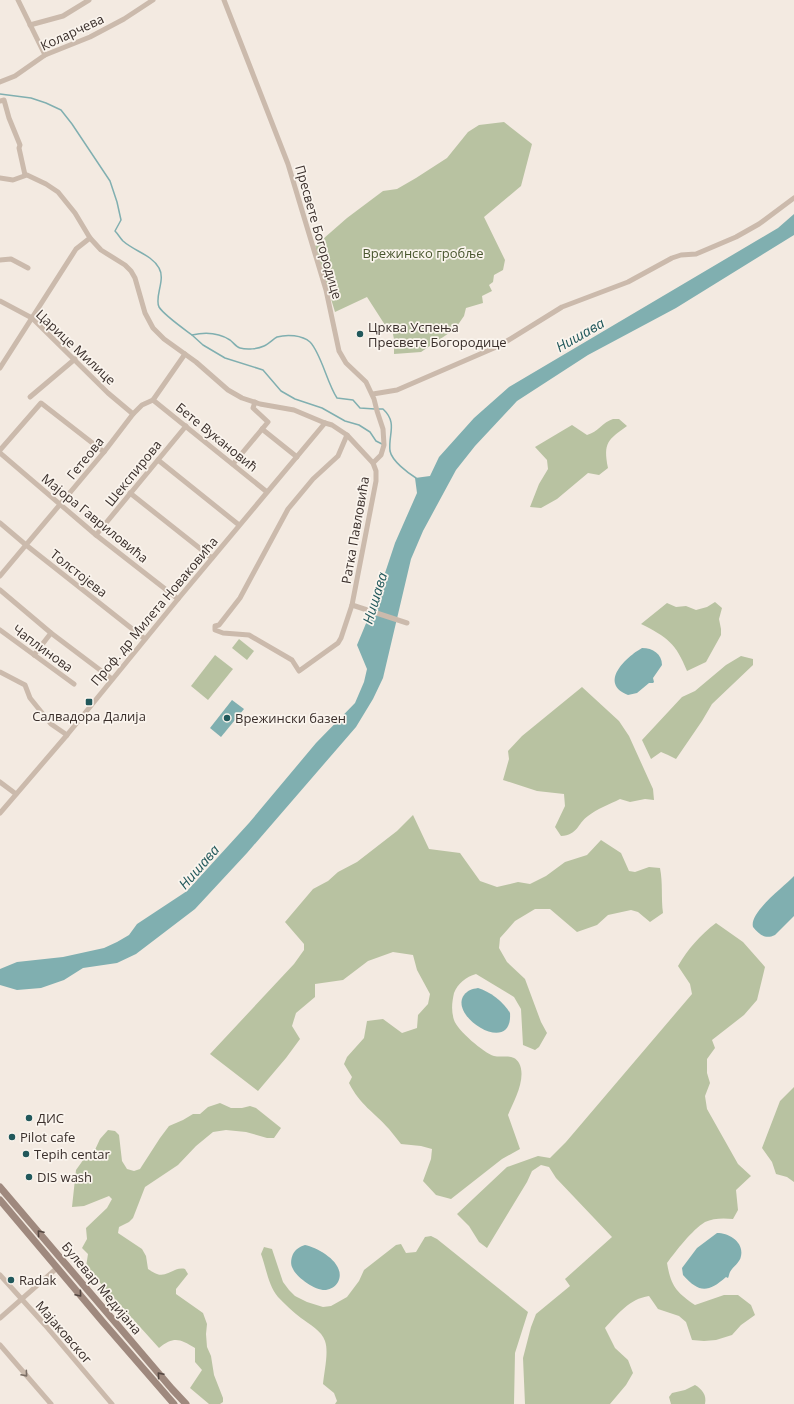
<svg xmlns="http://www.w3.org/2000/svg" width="794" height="1404" font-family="'Open Sans',sans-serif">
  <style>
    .green { fill: #b8c2a1 }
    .water { fill: #80afb0 }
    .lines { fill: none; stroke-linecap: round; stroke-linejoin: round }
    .stream { stroke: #80afb0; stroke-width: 1.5 }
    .street { stroke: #cbbaac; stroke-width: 5 }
    .secondary { stroke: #9f897e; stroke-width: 7 }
    .oneway { stroke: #534640 }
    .oneway2 { stroke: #7b6e65 }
    .poi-dot { fill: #21585b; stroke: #faf4ed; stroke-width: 1.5 }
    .labels { text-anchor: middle; stroke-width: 3.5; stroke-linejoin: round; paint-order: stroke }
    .street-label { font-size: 13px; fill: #3a2f2b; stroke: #faf4ed }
    .park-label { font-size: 13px; fill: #4a572f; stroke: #faf4ed }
    .poi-label { font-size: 13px; fill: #3a2f2b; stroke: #faf4ed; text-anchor: start }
    .water-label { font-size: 14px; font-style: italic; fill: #21585b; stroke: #faf4ed }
  </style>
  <rect width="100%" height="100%" fill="#f3eae1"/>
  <g class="green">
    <polygon points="504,122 532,144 521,186 484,217 505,260 503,270 494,275 493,282 489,285 492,291 482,296 483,303 466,308 464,316 455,329 421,352 394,354 394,339 391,325 385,325 367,297 335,312 315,246 347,218 383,191 397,189 416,178 447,158 468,132 479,125"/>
    <path d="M613,419H619L627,426C608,440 603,442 608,468L599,475L588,473L557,499L541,508L530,507L539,484L548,469L547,460L535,447L572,425L587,435C598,432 603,422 613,419Z"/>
    <path d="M715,602L722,608L719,619L721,629V635L706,662L687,671C676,643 667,637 641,624L667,603L676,607L686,606L696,610L707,607Z"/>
    <polygon points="239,639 254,651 247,660 232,648"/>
    <polygon points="215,655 233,669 208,700 191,686"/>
    <polygon points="741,656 753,659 753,665 712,704 702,721 676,759 668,755 661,752 651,759 642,740 682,697 695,691 726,665"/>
    <path d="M582,687L619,721L629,736L653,789L654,800L645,799L630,802L620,799C610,804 597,809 588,816C577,824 578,835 561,836L555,827L565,806L564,794L537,791L503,780L509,759L508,751L522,736Z"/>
    <path d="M413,815L429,849L460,853L480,881L497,887L518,882L530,884L546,876L565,862L587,855L601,840L621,853L629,871L635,872L649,867L660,868C663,883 661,898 663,913L650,922L638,912L631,910L608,915L597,925L577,932L550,909H535L515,921L500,938L499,948L507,962L525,979L541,1022L547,1033L539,1047L535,1050L523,1045L521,1009L514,997L476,974C466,977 458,983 454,993C452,1002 451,1011 454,1020C457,1030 484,1053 494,1056C503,1058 513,1053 519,1063C527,1078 514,1101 508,1115L520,1149L502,1159L451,1199L436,1195L423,1181L431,1159L432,1149L421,1146L401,1144C397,1139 393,1134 389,1129C374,1112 360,1105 349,1083L352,1077L344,1064L347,1057L364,1038L367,1021L383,1019L402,1033L417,1028L418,1015L428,1004L430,994L417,970L413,955L393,952L368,961L343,980L315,984V997L296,1013L292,1026L300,1039L286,1058L258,1091L210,1054L294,964L304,950V944L285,922L313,889L328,881L338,872L357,862L397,831Z"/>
    <path d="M716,923L743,942L765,967L757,1000L744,1015L712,1040L715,1048L707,1059V1073L710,1083L705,1096L707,1109L738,1164L751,1176L736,1190L738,1210L733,1219C724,1218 713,1218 705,1222C692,1230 676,1251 667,1263C671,1286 676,1292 695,1305L724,1295H738L751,1305L755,1315L741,1325L732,1335L716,1340L704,1341L692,1340L686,1322L679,1316L658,1309L649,1296C629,1299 618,1314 605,1328L615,1348L628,1360L633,1373L626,1385L610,1404H525L523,1358L531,1327L536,1314L570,1286L565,1279L612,1237L556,1178L549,1167L541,1165L532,1171L527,1182L487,1248L479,1242L469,1226L457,1214L507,1167L538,1156L550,1158L566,1142L692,994L690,984L678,966C688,949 700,935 716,923Z"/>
    <polygon points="794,1087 794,1182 787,1177 776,1174 772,1162 762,1148 780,1101"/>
    <path d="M220,1103L231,1108H242L250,1106L256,1108L281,1128L274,1138H267L246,1132L226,1130L213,1132L196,1146L178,1165L145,1187L133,1218L129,1222L119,1227L118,1233L142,1249L146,1256L148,1269C151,1271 154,1273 157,1274C167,1278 175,1266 185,1269L188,1274L176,1289V1294L203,1313L207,1324L206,1334L207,1347L211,1356L214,1375L223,1398V1402L220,1404H209L190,1388L202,1370L195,1362V1348C180,1339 174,1336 159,1348L86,1267L88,1254L82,1248L87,1239L86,1228L107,1208L112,1199L109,1196L84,1206L72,1207L76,1170L86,1156L94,1152L100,1139L108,1130L115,1131L119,1135L122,1161L127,1169L134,1171L140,1169L160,1138L169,1126L183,1120L193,1114H200L208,1107Z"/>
    <path d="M431,1236L437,1239L528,1312L515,1353L514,1404H335L337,1401L334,1393L323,1384C324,1372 329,1352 325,1341C322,1331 309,1324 301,1318C293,1312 285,1304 278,1297C268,1285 266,1267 261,1254L264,1247L272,1249L283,1282L289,1290L295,1296L307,1302L323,1307L331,1306L347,1297L359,1281L364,1270L396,1245L401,1244L406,1253L416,1252L425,1237Z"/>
    <path d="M695,1385C702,1389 707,1395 705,1404H671L669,1397L672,1393L685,1390Z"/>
  </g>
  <g class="water">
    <polygon points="794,214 794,235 676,308 588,355 517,401 475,446 456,470 423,531 411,559 383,678 373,699 356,727 247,853 195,909 136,954 117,963 83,968 64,980 41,988 17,990 0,985 0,969 17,962 63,957 104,948 117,942 129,935 137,924 187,891 249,823 316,743 355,703 364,682 367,669 357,645 377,597 395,543 417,493 415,478 430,476 439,457 474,418 509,387 778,228"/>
    <path d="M642,648C653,648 662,654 662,665L653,678L654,682L653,683H649L637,693L628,695C598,683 626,657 642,648Z"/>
    <polygon points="232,700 244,709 221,737 210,728"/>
    <path d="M794,876V916L775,935C765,940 759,934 753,927C749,912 784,887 794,876Z"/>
    <path d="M478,988C489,991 504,1002 510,1013C513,1057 448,1017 464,995C468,990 472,989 478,988Z"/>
    <path d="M717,1233C729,1233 744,1242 741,1256C740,1263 733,1266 730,1272C729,1274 729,1276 728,1278L726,1277C708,1293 699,1293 683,1275L682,1268L697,1248Z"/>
    <path d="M305,1245C319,1248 347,1264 338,1282C335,1287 331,1289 326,1290C316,1291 297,1278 293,1269C290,1264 291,1259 293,1254C296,1249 299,1247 305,1245Z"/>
  </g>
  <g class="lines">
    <g class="stream">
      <path d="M0,94L31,98L46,103L61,110L72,124L110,181L117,202L121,220L115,231C118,234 120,238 123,241C134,251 152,255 159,268C166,280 154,297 159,307C164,315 184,329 192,335C205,332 219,333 230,340C234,343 236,347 240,348C247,350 258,349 264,346C269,344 273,339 277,337C287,334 302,335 310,342C321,353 327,383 337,398L353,400L360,408L375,409"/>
      <polyline points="192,335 203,345 225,358 263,370 281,391 295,399 322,408 345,421 359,425 370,432 376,441 382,444"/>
      <path d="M378,409H383C398,423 388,434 390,451C392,461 408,473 416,478"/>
    </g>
    <g class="street">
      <polyline points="18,0 45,55"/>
      <polyline points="224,0 288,164 326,290 339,351 346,363 366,382 374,399 377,411 383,429 384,445 381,455 373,463"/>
      <polyline points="30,25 63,16 89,0"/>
      <polyline points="0,82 15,76 45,55 90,37 124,19 153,0"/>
      <polyline points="0,101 4,100 9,118 20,145 19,148 25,175"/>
      <polyline points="0,178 13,180 27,175 46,184 58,192 75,213 90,238 101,250 125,265 131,271 135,278 145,313 153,328 164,339 196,362 228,390 242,398 260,404 294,410 325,423 332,425 347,435 373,463 376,471 376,481 352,605 407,623"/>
      <polyline points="0,260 11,259 28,268"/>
      <polyline points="0,301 32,318 108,393 133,414"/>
      <polyline points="0,368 76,249 90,238"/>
      <polyline points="373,394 397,390 494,348 507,341 562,307 628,282 672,258 681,255 696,254 736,237 759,224 794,198"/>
      <polyline points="30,397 75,359"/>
      <polyline points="153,400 267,492"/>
      <polyline points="262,429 297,457"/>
      <polyline points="347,435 338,456 313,479 288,509 240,598 219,625 215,626 215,630 223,633 249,635 292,660 299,671 338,643 341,638 352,605"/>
      <polyline points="0,450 41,403 104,452"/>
      <polyline points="0,453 96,535 178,599"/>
      <polyline points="158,460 239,525"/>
      <polyline points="233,464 268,422 253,408 255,402"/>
      <polyline points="130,493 212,558"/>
      <polyline points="0,523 26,545 145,639"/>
      <polyline points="96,535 186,426"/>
      <polyline points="0,576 104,452 133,414 142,405 153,400 185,354"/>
      <polyline points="0,590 51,633 112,679"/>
      <polyline points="0,630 74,684"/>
      <polyline points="34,655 51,633"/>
      <polyline points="0,672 25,685 30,698 51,724 67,735"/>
      <polyline points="0,782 16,794"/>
      <polyline points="0,813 67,735 178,599 325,423"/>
      <polyline points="0,1275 45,1325 112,1404"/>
      <polyline points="0,1318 57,1268"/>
      <polyline points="0,1345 51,1404"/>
    </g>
    <g class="secondary">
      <polyline points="0,1187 172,1389 186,1404"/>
      <polyline points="0,1200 102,1321 174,1404"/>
    </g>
  </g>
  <defs><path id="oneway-chevron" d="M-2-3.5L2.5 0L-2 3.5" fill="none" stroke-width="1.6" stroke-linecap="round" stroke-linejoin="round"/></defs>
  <g class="oneway">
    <use href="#oneway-chevron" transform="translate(40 1233) rotate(-130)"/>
    <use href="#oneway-chevron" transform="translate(79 1294) rotate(50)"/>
    <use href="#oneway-chevron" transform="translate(160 1375) rotate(-131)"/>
  </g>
  <use class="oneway2" href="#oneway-chevron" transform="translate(25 1374) rotate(49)"/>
  <g class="poi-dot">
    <circle cx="360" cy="334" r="4"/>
    <rect x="85" y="698" width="8" height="8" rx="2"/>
    <circle cx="227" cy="718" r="4"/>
    <circle cx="29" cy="1118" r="4"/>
    <circle cx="12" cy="1137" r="4"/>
    <circle cx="26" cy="1154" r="4"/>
    <circle cx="29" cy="1177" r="4"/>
    <circle cx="11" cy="1280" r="4"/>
  </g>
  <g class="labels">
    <g class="street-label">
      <text transform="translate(72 32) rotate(-25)" y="5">Коларчева</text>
      <text transform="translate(319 232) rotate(74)" y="5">Пресвете Богородице</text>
      <text transform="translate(76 347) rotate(43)" y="5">Царице Милице</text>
      <text transform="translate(217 437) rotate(39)" y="5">Бете Вукановић</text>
      <text transform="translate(85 458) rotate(-51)" y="5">Гетеова</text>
      <text transform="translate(133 473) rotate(-51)" y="5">Шекспирова</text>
      <text transform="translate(95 518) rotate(39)" y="5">Мајора Гавриловића</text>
      <text transform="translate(355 530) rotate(-80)" y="5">Ратка Павловића</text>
      <text transform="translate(79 573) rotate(38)" y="5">Толстојева</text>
      <text transform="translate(154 611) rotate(-50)" y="5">Проф. др Милета Новаковића</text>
      <text transform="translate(43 648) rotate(36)" y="5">Чаплинова</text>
      <text transform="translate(102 1288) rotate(50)" y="5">Булевар Медијана</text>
      <text transform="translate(64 1332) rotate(49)" y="5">Мајаковског</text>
    </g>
    <g class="park-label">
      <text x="423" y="258">Врежинско гробље</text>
    </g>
    <g class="poi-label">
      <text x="368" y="332">Црква Успења<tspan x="368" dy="15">Пресвете Богородице</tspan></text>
      <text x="89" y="721" text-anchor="middle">Салвадора Далија</text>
      <text x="235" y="723">Врежински базен</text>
      <text x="37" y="1123">ДИС</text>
      <text x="20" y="1142">Pilot cafe</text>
      <text x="34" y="1159">Tepih centar</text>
      <text x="37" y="1182">DIS wash</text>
      <text x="19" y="1285">Radak</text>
    </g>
    <g class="water-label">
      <text transform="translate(580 335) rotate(-30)" y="5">Нишава</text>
      <text transform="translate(375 598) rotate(-73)" y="5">Нишава</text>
      <text transform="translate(199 867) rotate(-49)" y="5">Нишава</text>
    </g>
  </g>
</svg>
